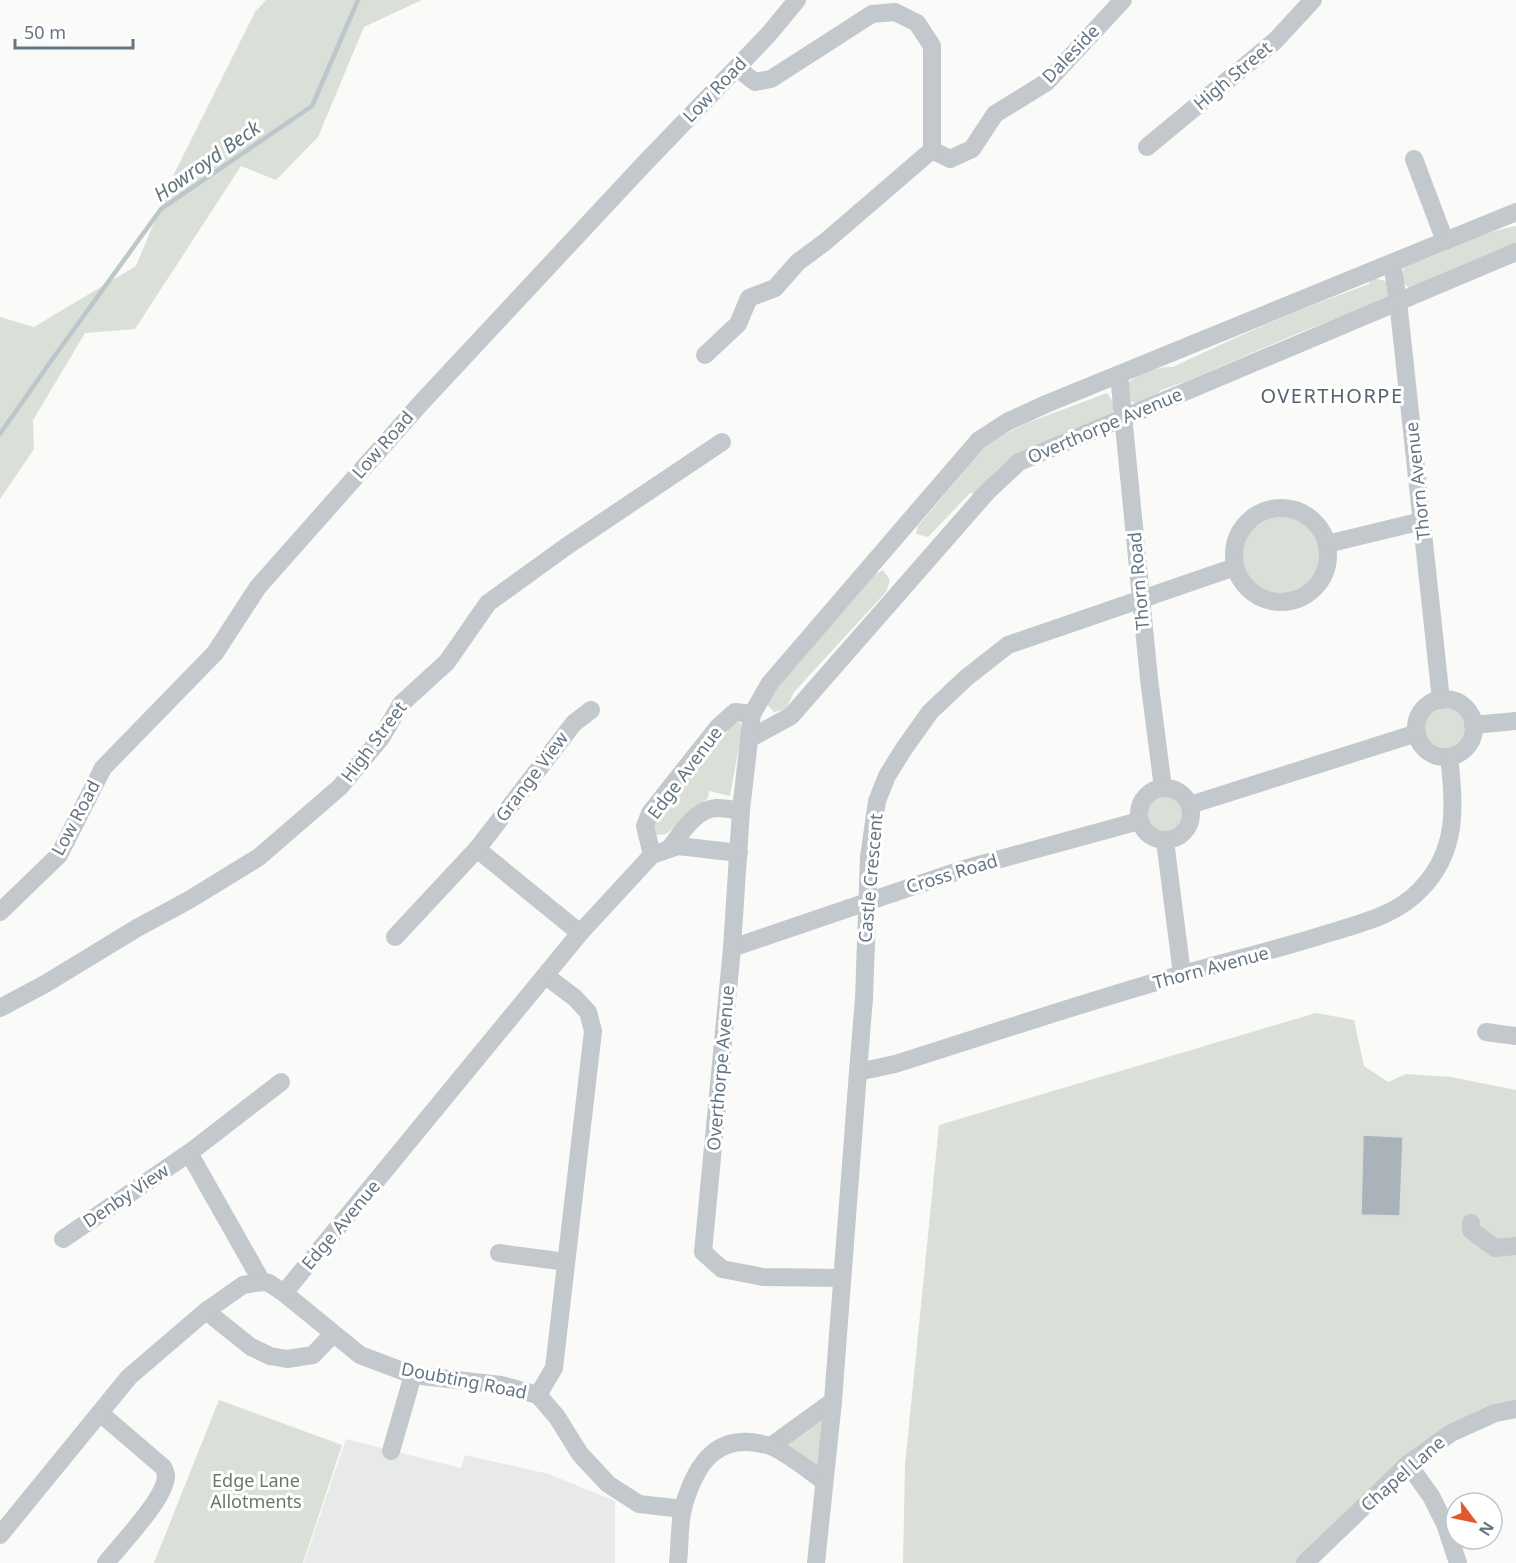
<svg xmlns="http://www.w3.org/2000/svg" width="1516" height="1563" font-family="'Noto Sans',sans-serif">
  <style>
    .built { fill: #e8e9e9 }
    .green { fill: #dadfd7 }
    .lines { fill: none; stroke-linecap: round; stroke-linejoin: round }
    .stream { stroke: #bbc7cb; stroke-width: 4.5 }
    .building { fill: #aab3b9; stroke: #dcdcda; stroke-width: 1.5 }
    .minor { stroke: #c3c8cc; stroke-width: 18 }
    .labels { text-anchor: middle; stroke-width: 6; stroke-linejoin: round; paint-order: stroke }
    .street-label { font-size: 18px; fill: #657683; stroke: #fff }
    .park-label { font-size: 18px; fill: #687a64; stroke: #fff }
    .water-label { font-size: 20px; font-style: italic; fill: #60757c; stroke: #fff }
    .neighbourhood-label { font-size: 20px; letter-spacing: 1.5px; fill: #57646e; stroke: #fff }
  </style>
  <rect width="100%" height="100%" fill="#fafaf8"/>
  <polygon class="built" points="346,1439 461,1468 465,1455 549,1474 615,1501 615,1563 304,1563"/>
  <g class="green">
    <polygon points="266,0 422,0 364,27 318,137 276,180 241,166 135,329 85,333 33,420 34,449 0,499 0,317 34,327 136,266 174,174 255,12"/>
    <path d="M1516,226V244L1409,288C1399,281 1401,276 1405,265C1443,256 1478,232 1516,226Z"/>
    <path d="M1371,278L1383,280L1388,283V298L1296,334L1187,381L1161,390L1154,397L1137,404L1128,400L1127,383C1139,374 1158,366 1173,367C1237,336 1302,308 1369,284Z"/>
    <polygon points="1107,393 1116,406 1112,413 1035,447 1000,467 974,494 970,493 928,537 916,534 918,526 988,443 1027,423"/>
    <circle cx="1281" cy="555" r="47"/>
    <polygon points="883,570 890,580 886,592 794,692 786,709 774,712 766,703 775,689 874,575"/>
    <circle cx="1445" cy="728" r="29"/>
    <polygon points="735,722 741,723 742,730 730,796 709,791 708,798 666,834 656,835 654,828 656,821"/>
    <circle cx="1165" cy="814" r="26"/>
    <polygon points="1316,1013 1354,1020 1364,1066 1388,1082 1406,1074 1451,1077 1516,1090 1516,1409 1450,1433 1303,1563 903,1563 905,1465 939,1125"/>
    <polygon points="219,1400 342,1445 303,1563 154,1563"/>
    <polygon points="833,1401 824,1481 771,1446"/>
  </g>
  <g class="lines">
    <polyline class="stream" points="0,434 51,361 161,209 312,106 358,0"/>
  </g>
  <polygon class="building" points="1363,1135 1403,1137 1400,1216 1361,1215"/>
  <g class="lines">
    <g class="minor">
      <polyline points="1147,147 1275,41 1313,0"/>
      <polyline points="932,150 950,159 972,149 995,114 1047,82 1123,0"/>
      <polyline points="1414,159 1445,241"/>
      <polyline points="1392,263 1398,301 1441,700"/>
      <polyline points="705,355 738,324 749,298 775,288 798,262 825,242 932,150 932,46 917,23 895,12 872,14 771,79 755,82 737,68"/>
      <polyline points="1119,375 1149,679 1163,788"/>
      <circle cx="1281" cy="555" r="47"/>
      <polyline points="1327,544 1422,521"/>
      <circle cx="1445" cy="728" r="29"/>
      <polyline points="1473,725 1516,721"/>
      <polyline points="749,739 791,716 987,492 1019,462 1516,252"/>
      <circle cx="1165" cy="814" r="26"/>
      <polyline points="1190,805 1417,733"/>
      <polyline points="1165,841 1182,974"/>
      <path d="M669,849C680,835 695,809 716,808C724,808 733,810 741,810"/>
      <polyline points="652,855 645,826 650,813 718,727 735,712 752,714"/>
      <polyline points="0,912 59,855 103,768 215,653 258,587 421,403 644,164 768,35 797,0"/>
      <polyline points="580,933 477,849 574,723 591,710"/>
      <polyline points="395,937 477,849"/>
      <polyline points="732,948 964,869 1139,821"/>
      <polyline points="0,1008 45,984 137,928 189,900 259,857 340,787 381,738 401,704 447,662 488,603 567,546 722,442"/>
      <polyline points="1486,1032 1516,1036"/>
      <path d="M858,1072L895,1064C990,1034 1085,1002 1180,975C1230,960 1280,949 1329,933C1362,923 1397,915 1421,889C1458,851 1455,805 1449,757"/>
      <polyline points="189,1153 262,1282"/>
      <polyline points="1471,1223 1471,1230 1495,1248 1516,1246"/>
      <polyline points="63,1239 189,1153 281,1082"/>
      <polyline points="499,1253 566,1262"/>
      <polyline points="842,1278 763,1277 722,1269 703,1252 732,948 741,810 752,714 770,683 979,440 1007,422 1046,404 1516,212"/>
      <polyline points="284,1293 360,1355 413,1375 501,1385 538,1395 554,1368 593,1031 588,1012 575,998 546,976"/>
      <polyline points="206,1311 251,1347 270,1356 287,1359 313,1355 333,1334"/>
      <polyline points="538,1395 557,1417 580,1454 608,1484 639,1504 683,1509"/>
      <path d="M100,1413L163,1467C165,1471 166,1473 166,1476C166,1498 120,1545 106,1563"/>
      <polyline points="771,1446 833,1401"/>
      <polyline points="391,1451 413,1375"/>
      <polyline points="1408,1464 1431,1496 1445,1524 1458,1563"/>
      <polyline points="0,1535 129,1377 206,1311 243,1285 262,1282 269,1283 284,1293 580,933 652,855 678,846 739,853"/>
      <path d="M678,1563C680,1545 679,1525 683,1508C696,1462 718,1430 770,1446C783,1450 812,1473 824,1481"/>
      <polyline points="816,1563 833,1401 858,1072 864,998 869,857 877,801 887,776 903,750 930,712 966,678 1008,645 1235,567"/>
      <polyline points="1305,1563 1408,1464 1451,1433 1495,1413 1516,1409"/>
    </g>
  </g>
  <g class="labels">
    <g class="street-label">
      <text transform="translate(1071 54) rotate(-46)" y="6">Daleside</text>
      <text transform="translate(1233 76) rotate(-40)" y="6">High Street</text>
      <text transform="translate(715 90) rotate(-46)" y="6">Low Road</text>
      <text transform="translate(1105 426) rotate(-23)" y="6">Overthorpe Avenue</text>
      <text transform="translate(383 445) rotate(-49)" y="6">Low Road</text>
      <text transform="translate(1418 481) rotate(-96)" y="6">Thorn Avenue</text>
      <text transform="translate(1139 581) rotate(-95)" y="6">Thorn Road</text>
      <text transform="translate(374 742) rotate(-53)" y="6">High Street</text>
      <text transform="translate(685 773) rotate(-53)" y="6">Edge Avenue</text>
      <text transform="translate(532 777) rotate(-53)" y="6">Grange View</text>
      <text transform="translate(76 818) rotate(-62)" y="6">Low Road</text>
      <text transform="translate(952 874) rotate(-17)" y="6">Cross Road</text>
      <text transform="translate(871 878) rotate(-85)" y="6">Castle Crescent</text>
      <text transform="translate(1211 968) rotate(-15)" y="6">Thorn Avenue</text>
      <text transform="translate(721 1068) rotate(-85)" y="6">Overthorpe Avenue</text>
      <text transform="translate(126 1196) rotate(-34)" y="6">Denby View</text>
      <text transform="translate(341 1225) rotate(-50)" y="6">Edge Avenue</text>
      <text transform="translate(464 1381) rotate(11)" y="6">Doubting Road</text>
      <text transform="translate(1403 1474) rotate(-41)" y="6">Chapel Lane</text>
    </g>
    <g class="park-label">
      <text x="256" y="1487">Edge Lane<tspan x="256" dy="21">Allotments</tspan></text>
    </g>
    <g class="water-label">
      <text transform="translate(207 161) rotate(-35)" y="7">Howroyd Beck</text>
    </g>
    <g class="neighbourhood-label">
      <text x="1332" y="403">OVERTHORPE</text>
    </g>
  </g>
  <g transform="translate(1474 1521) rotate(122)"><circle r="28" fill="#ffffff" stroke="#c1c8cd" stroke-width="1.5"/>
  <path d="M0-4.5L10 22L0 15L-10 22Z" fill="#e4572e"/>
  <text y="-9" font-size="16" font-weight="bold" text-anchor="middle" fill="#657683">N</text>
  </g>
  <path d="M15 39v9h118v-9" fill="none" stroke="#657683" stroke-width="3"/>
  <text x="24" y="39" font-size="18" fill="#657683" stroke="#ffffff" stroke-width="4.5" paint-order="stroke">50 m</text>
</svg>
